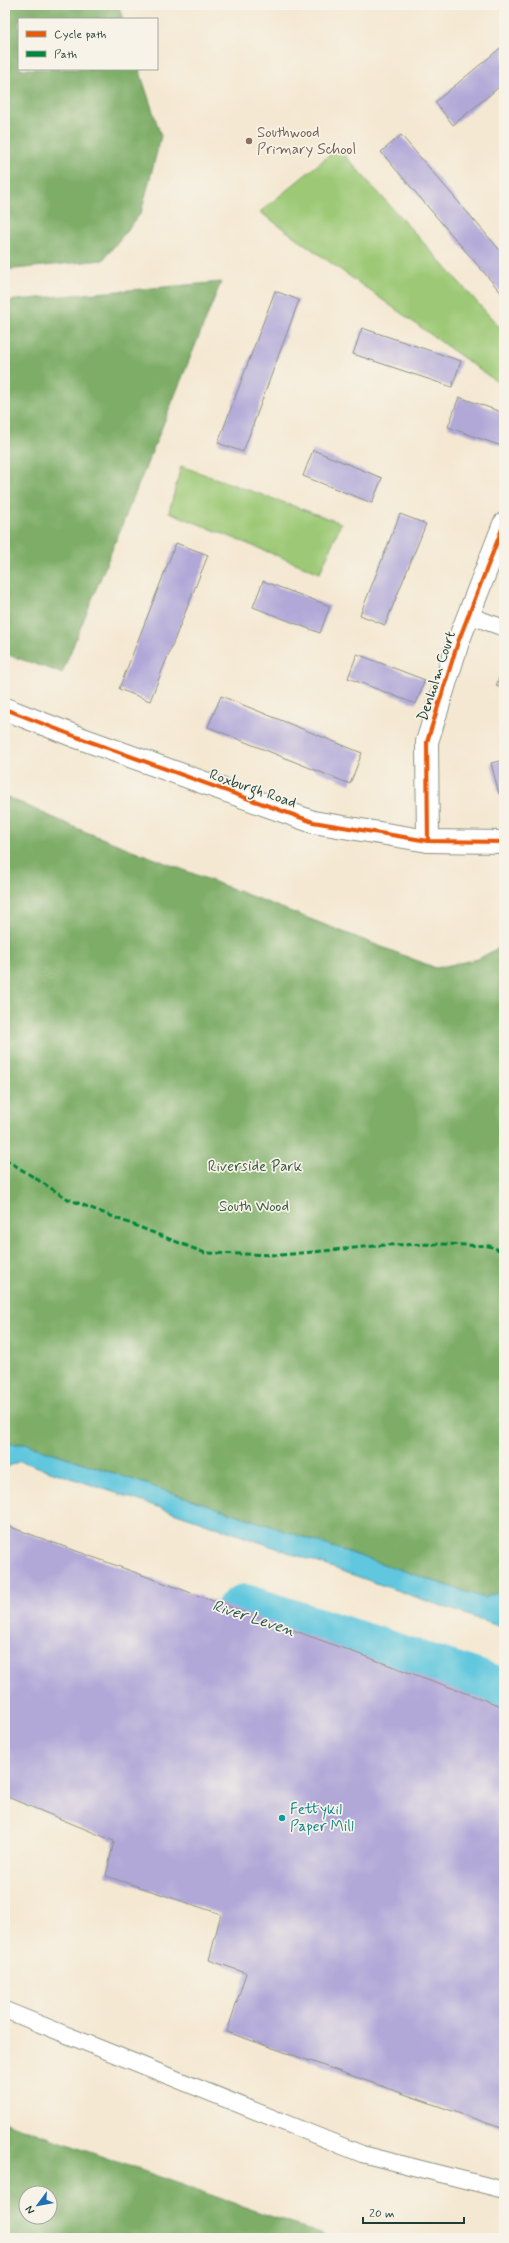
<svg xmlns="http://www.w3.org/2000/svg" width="509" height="2243" font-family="Mynerve,sans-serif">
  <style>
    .green { fill: #9dc976; stroke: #5e8355 }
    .forest { fill: #7ead67; stroke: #4e754e; fill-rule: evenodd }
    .water { fill: #61c7de; stroke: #408289 }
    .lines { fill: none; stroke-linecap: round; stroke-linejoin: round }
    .river { stroke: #61c7de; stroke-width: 61 }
    .building { fill: #b1a8d8 }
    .service-casing { stroke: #8a9283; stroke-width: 18 }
    .minor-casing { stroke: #8a9283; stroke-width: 24 }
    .service { stroke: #fff; stroke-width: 16 }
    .minor { stroke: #fff; stroke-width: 22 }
    .quiet { stroke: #00873e; stroke-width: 3; stroke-dasharray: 6 3; stroke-linecap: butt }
    .cycleway-casing { stroke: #f7f3e8; stroke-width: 6 }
    .cycleway { stroke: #e8590c; stroke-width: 4 }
    .education-dot { fill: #8d6e63; stroke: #f7f3e8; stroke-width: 1.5 }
    .culture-dot { fill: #0f9aa8; stroke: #f7f3e8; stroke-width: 1.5 }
    .labels { text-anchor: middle; stroke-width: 3.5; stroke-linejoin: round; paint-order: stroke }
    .education-label { font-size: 15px; fill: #785e54; stroke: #f7f3e8; text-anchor: start }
    .street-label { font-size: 15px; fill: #1f3d34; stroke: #f7f3e8 }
    .park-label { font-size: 15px; fill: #385941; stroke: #f7f3e8 }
    .culture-label { font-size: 15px; fill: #0d838f; stroke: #f7f3e8; text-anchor: start }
    .water-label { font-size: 16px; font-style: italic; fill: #2c5956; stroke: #f7f3e8 }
  </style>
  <rect width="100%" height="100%" fill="#f7f3e8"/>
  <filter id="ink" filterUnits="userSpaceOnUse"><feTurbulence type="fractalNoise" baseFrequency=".025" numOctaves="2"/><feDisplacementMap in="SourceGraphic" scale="8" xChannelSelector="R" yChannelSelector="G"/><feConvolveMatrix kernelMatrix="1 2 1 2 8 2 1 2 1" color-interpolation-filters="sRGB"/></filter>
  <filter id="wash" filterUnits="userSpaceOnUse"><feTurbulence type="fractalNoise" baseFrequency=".012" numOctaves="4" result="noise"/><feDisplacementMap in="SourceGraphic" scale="16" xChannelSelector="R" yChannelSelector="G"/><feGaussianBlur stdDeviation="0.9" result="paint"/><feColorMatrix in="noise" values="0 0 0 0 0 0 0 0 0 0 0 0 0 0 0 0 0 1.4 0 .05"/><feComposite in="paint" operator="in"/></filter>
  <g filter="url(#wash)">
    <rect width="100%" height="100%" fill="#f4e8d2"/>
    <g class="green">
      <polygon points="338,148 504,332 504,387 260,212"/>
      <polygon points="181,466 341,523 320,573 169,512"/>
    </g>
    <g class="forest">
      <polygon points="5,5 118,5 123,19 19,19 19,69 139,69 161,136 141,213 103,260 5,270"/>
      <polygon points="221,282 62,673 5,654 5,301"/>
      <polygon points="5,796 81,830 436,968 478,959 504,945 504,1590 484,1598 27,1444 5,1444"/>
      <path d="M5,2122L332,2238H5ZM26,2193H50V2217H26Z"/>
    </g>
    <polygon class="water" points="5,1444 27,1444 484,1598 504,1590 504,1628 191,1518 20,1461 5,1468"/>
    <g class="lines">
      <polyline class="river" points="245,1615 504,1699"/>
    </g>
    <g id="blocks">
      <g class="building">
        <polygon points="504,45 504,83 453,125 435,102"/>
        <polygon points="401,135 504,255 504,296 381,152"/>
        <polygon points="275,291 299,300 243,452 218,443"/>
        <polygon points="362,328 461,361 452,387 353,354"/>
        <polygon points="459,397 504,413 504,447 448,427"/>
        <polygon points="313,450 382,478 372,503 303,476"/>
        <polygon points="400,514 426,524 385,625 360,615"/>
        <polygon points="176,543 208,555 150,701 119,689"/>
        <polygon points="263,581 330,606 320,633 253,607"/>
        <polygon points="357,654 425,680 416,704 348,678"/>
        <polygon points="504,665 504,689 496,686"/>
        <polygon points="221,696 362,753 350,784 208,727"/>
        <polygon points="504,760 504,793 499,794 491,763"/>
        <polygon points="5,1525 504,1707 504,2129 227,2032 246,1973 209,1960 221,1914 106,1876 114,1841 5,1796"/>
      </g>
    </g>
  </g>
  <g filter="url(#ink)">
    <use href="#blocks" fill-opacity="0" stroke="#8a9283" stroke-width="1"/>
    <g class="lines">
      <defs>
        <g id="service">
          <polyline points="468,615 504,628"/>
          <polyline points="5,2010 362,2154 504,2190"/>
        </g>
        <g id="minor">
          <polyline points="5,709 77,737 313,822 428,841 504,842"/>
          <polyline points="428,841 427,742 458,642 504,524"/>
        </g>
      </defs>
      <use href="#service" class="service-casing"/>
      <use href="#minor" class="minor-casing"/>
      <use href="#service" class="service"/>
      <use href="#minor" class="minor"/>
      <polyline class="quiet" points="5,1159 68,1199 205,1253 281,1255 385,1245 442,1244 489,1246 504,1252"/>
      <defs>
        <g id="cycleway">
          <polyline points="5,709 77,737 313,822 428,841 504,842"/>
          <polyline points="428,841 427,742 458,642 504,524"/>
        </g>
      </defs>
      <use href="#cycleway" class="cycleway-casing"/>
      <use href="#cycleway" class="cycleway"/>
    </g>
  </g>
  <circle class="education-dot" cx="249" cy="141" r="4"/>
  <circle class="culture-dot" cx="282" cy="1818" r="4"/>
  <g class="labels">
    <g class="education-label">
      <text x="257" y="137">Southwood<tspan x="257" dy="17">Primary School</tspan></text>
    </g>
    <g class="street-label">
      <text transform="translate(436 676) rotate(-72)" y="5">Denholm Court</text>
      <text transform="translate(253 788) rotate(19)" y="5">Roxburgh Road</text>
    </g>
    <g class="park-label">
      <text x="255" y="1171">Riverside Park</text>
      <text x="254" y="1211">South Wood</text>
    </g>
    <g class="culture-label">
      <text x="290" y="1814">Fettykil<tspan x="290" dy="17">Paper Mill</tspan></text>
    </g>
    <g class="water-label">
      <text transform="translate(254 1617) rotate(18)" y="6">River Leven</text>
    </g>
  </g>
  <rect width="509" height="2243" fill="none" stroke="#f7f3e8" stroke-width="20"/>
  <rect x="18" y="18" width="140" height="52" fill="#f7f3e8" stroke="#a1aaa0"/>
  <rect x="26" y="31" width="20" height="6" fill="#e8590c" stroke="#a1aaa0"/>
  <text x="54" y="38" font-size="12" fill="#1f3d34">Cycle path</text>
  <rect x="26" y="51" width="20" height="6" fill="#00873e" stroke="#a1aaa0"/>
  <text x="54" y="58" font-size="12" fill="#1f3d34">Path</text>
  <g transform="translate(38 2205) rotate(238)"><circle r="19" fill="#f7f3e8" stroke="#a1aaa0"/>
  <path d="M0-3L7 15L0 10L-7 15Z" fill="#1f6fb2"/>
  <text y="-6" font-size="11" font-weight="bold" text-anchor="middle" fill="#1f3d34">N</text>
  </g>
  <path d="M363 2217v6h101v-6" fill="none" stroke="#1f3d34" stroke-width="2"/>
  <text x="369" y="2217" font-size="12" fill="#1f3d34" stroke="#f7f3e8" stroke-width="3" paint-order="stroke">20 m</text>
</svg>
